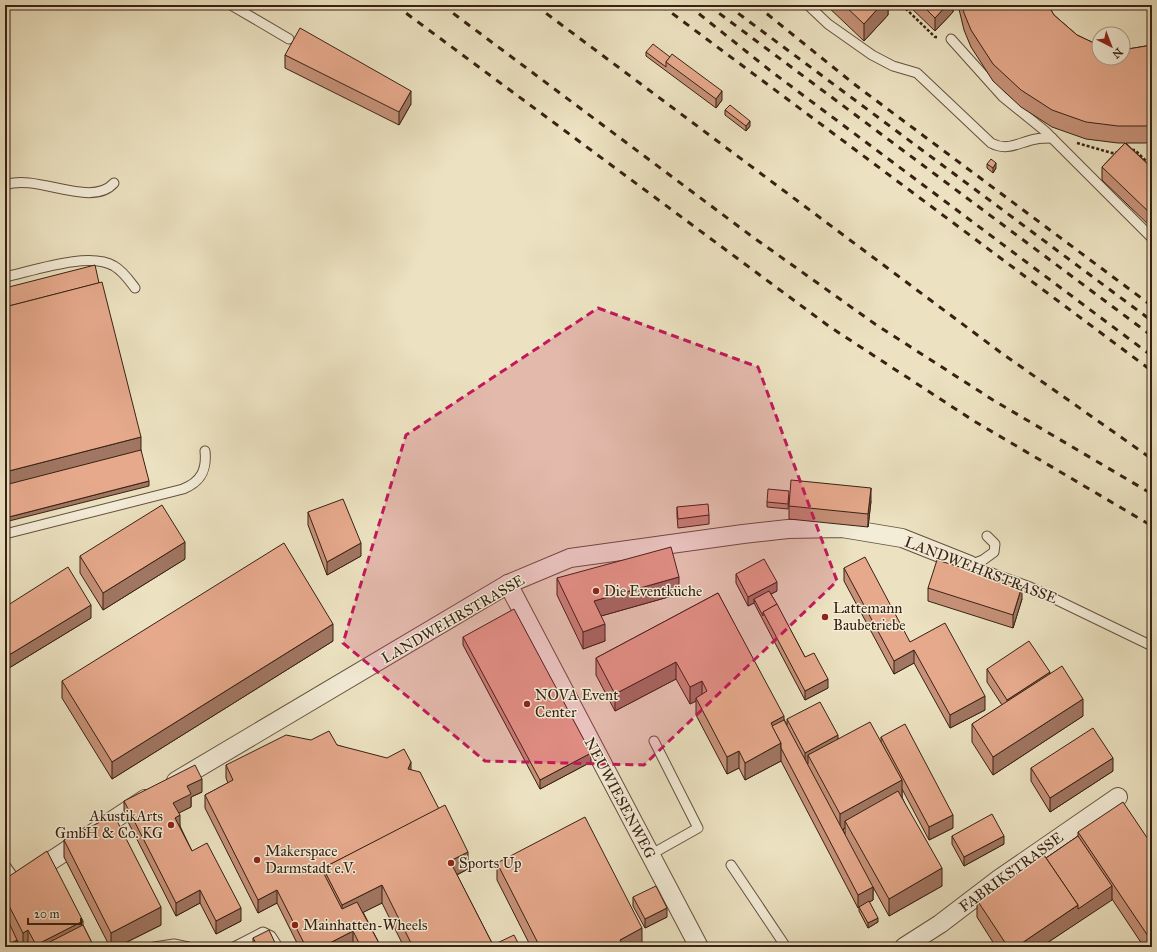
<svg xmlns="http://www.w3.org/2000/svg" width="1157" height="952" font-family="'IM FELL Great Primer',serif">
  <style>
    .lines { fill: none; stroke-linecap: round; stroke-linejoin: round }
    .lane-casing { stroke: #65513e; stroke-width: 11 }
    .street-casing { stroke: #65513e; stroke-width: 20 }
    .path { stroke: #382113; stroke-width: 2.5; stroke-dasharray: 3 2; stroke-linecap: butt }
    .lane { stroke: #f3ecd7; stroke-width: 9 }
    .street { stroke: #f3ecd7; stroke-width: 18 }
    .rail { stroke: #382113; stroke-width: 3; stroke-dasharray: 7 7; stroke-linecap: butt }
    .wall { fill: #c69178; stroke: #382113; fill-rule: evenodd }
    .shaded-wall { fill: #a17662; stroke: #382113 }
    .building { fill: #e6a98c; stroke: #382113 }
    .marked { fill: #c2185b; fill-opacity: 0.2; stroke: #c2185b; stroke-width: 3; stroke-dasharray: 8 5; stroke-linejoin: round }
    .poi-dot { fill: #8f2418; stroke: #f3ecd7; stroke-width: 1.5 }
    .labels { text-anchor: middle; stroke-width: 3; stroke-linejoin: round; paint-order: stroke }
    .street-label { font-size: 15px; fill: #382113; stroke: #f3ecd7 }
    .poi-label { font-size: 15px; fill: #382113; stroke: #f3ecd7; text-anchor: start }
  </style>
  <rect width="100%" height="100%" fill="#ece2c1"/>
  <filter id="stains"><feTurbulence type="fractalNoise" baseFrequency=".005" numOctaves="4"/><feColorMatrix values="0 0 0 0 .2 0 0 0 0 .09 0 0 0 0 .02 0 0 0 .5 -.17"/></filter>
  <radialGradient id="worn" r=".72"><stop offset=".6" stop-color="#630" stop-opacity="0"/><stop offset="1" stop-color="#630" stop-opacity=".3"/></radialGradient>
  <g class="lines">
    <defs>
      <g id="lane">
        <polyline points="231,5 289,39"/>
        <path d="M808,5L828,24L872,55L893,66L917,73L991,143C1008,152 1019,142 1036,139C1041,138 1047,138 1052,138"/>
        <polyline points="951,39 1003,97 1045,131 1152,238"/>
        <path d="M5,185C37,173 91,209 114,183"/>
        <path d="M5,277C33,271 89,251 114,266C123,271 129,280 135,288"/>
        <path d="M5,534L183,489C201,482 207,470 205,451"/>
        <polyline points="970,565 1030,587 1152,646"/>
        <polyline points="970,565 983,560 994,552 995,544 987,536"/>
        <polyline points="650,855 698,828 654,741"/>
        <polyline points="5,865 17,882"/>
        <polyline points="731,865 786,947"/>
        <polyline points="154,947 174,944 188,947"/>
        <polyline points="234,947 263,932 271,936 278,947"/>
      </g>
      <g id="street">
        <polyline points="508,584 699,947"/>
        <polyline points="176,781 508,584 570,558 743,534 788,529 842,528 902,538 970,565"/>
        <polyline points="5,891 145,799"/>
        <polyline points="904,947 940,924 999,879 1118,797"/>
      </g>
    </defs>
    <use href="#lane" class="lane-casing"/>
    <use href="#street" class="street-casing"/>
    <g class="path">
      <polyline points="902,5 935,37 938,37"/>
      <polyline points="1077,143 1112,153 1119,152"/>
      <polyline points="1132,150 1135,150 1152,167"/>
    </g>
    <use href="#lane" class="lane"/>
    <use href="#street" class="street"/>
    <g class="rail">
      <polyline points="395,5 830,327 974,421 1152,526"/>
      <polyline points="442,5 750,235 875,324 993,400 1152,494"/>
      <polyline points="535,5 1000,352 1152,459"/>
      <polyline points="661,5 1152,371"/>
      <polyline points="688,5 772,72 1152,356"/>
      <polyline points="708,5 1152,336"/>
      <polyline points="727,5 1152,321"/>
      <polyline points="756,5 854,84 1152,306"/>
    </g>
  </g>
  <g class="wall">
    <polygon points="826,5 888,5 888,15 864,41"/>
    <polygon points="908,5 953,5 953,12 935,31"/>
    <polygon points="958,5 1048,5 1054,15 1077,35 1096,44 1128,49 1152,45 1152,142 1145,143 1126,143 1152,168 1152,228 1102,180 1102,167 1125,143 1118,143 1086,139 1052,127 1021,107 993,81 971,47 964,30"/>
    <polygon points="646,52 670,57 722,100 716,108 646,56"/>
    <polygon points="285,55 411,104 399,125 285,68"/>
    <polygon points="725,110 750,126 746,131 725,115"/>
    <polygon points="987,164 996,168 993,173 987,168"/>
    <polygon points="789,495 788,509 767,507 767,502"/>
    <polygon points="871,501 868,527 789,519 789,506"/>
    <polygon points="677,507 709,515 709,524 678,528 677,516"/>
    <polygon points="308,512 361,556 327,575 308,525"/>
    <polygon points="80,556 185,559 103,610 80,573"/>
    <polygon points="844,568 910,642 985,710 950,728 914,663 894,674 844,581"/>
    <polygon points="736,574 777,591 771,594 805,657 828,688 805,700 754,603 748,606 736,583"/>
    <polygon points="557,578 679,594 601,616 605,641 583,649 557,595"/>
    <polygon points="928,588 1022,599 1013,628 928,601"/>
    <path d="M718,593L787,725V719L838,739L881,742V737L953,828L929,840L902,789V797L942,886L889,916L873,887V900L869,902L878,922L868,928L859,911V907L858,908L781,761L745,780L739,768L727,774L696,715V701L690,704L676,679L615,711L596,675V658ZM845,828V834L843,830Z"/>
    <polygon points="5,607 91,618 9,668 5,662"/>
    <polygon points="463,637 591,762 540,789 463,645"/>
    <polygon points="333,641 112,779 62,698 62,681"/>
    <polygon points="987,669 1050,673 1083,716 993,775 972,742 972,724 1002,705 987,682"/>
    <polygon points="337,745 411,770 468,869 457,875 493,945 520,947 404,947 382,903 363,912 381,947 355,947 353,944 347,947 299,947 277,903 258,913 205,808 205,795 228,783 226,778 226,765"/>
    <polygon points="1031,768 1113,771 1050,812 1031,781"/>
    <polygon points="202,792 191,797 191,807 178,813 180,826 192,851 241,921 216,934 200,903 176,916 124,814 124,801"/>
    <polygon points="1078,832 1152,845 1152,947 1144,947 1112,899 1041,947 996,947 977,917 977,900 1046,858 1078,836"/>
    <polygon points="952,836 1004,844 964,866 952,844"/>
    <polygon points="64,840 161,925 117,947 110,947 64,857"/>
    <polygon points="497,863 642,946 639,947 531,947 497,880"/>
    <polygon points="5,879 83,925 94,947 21,947 17,940 17,947 5,947"/>
    <polygon points="633,897 667,917 645,928 633,906"/>
    <polygon points="253,938 277,947 253,946"/>
  </g>
  <g class="shaded-wall">
    <polygon points="881,5 888,5 888,15 864,41 864,24"/>
    <polygon points="947,5 953,5 953,12 935,31 935,18"/>
    <polygon points="411,91 411,104 399,125 399,112"/>
    <polygon points="722,91 722,100 716,108 716,99"/>
    <polygon points="750,121 750,126 746,131 746,126"/>
    <polygon points="996,163 996,168 993,173 993,168"/>
    <polygon points="141,437 141,454 5,489 5,472"/>
    <polygon points="149,481 149,486 5,522 5,518"/>
    <polygon points="871,488 871,501 868,527 868,514"/>
    <polygon points="185,542 185,559 103,610 103,593"/>
    <polygon points="361,543 361,556 327,575 327,562"/>
    <polygon points="679,577 679,594 594,618 594,601"/>
    <polygon points="777,582 777,591 755,602 754,599 754,603 748,606 748,597"/>
    <polygon points="1022,586 1022,599 1013,628 1013,615"/>
    <polygon points="91,605 91,618 9,668 9,655"/>
    <polygon points="333,624 333,641 112,779 112,762"/>
    <polygon points="605,624 605,641 583,649 583,632"/>
    <polygon points="914,650 914,663 894,674 894,661"/>
    <polygon points="676,662 676,679 615,711 615,694"/>
    <polygon points="1050,672 1050,685 1007,713 1007,700"/>
    <polygon points="828,679 828,688 805,700 805,691"/>
    <polygon points="702,681 702,698 696,698 696,701 690,704 690,687"/>
    <polygon points="985,696 985,710 950,728 950,715"/>
    <polygon points="1083,699 1083,716 993,775 993,757"/>
    <polygon points="784,716 784,733 776,737 771,723"/>
    <polygon points="838,735 838,748 808,755 808,764 805,766 805,753"/>
    <polygon points="781,743 781,761 745,780 745,763"/>
    <polygon points="739,751 739,768 727,774 727,757"/>
    <polygon points="591,753 591,762 540,789 540,780"/>
    <polygon points="1113,758 1113,771 1050,812 1050,798"/>
    <polygon points="411,762 411,775 408,769"/>
    <polygon points="202,779 202,792 191,797 191,807 173,816 173,803 187,786"/>
    <polygon points="902,780 902,798 845,821 845,828 840,831 840,814"/>
    <polygon points="180,815 180,828 175,818"/>
    <polygon points="953,815 953,828 929,840 929,827"/>
    <polygon points="1004,836 1004,844 964,866 964,857"/>
    <polygon points="468,852 468,869 450,878 450,861"/>
    <polygon points="942,868 942,886 889,916 889,899"/>
    <polygon points="382,885 382,903 342,923 342,905"/>
    <polygon points="1112,886 1112,900 1041,947 1016,947 1078,905"/>
    <polygon points="873,887 873,900 858,908 858,895"/>
    <polygon points="200,890 200,903 176,916 176,903"/>
    <polygon points="277,890 277,903 258,913 258,900"/>
    <polygon points="161,907 161,925 117,947 111,947 111,933"/>
    <polygon points="241,908 241,921 216,934 216,921"/>
    <polygon points="667,908 667,917 645,928 645,919"/>
    <polygon points="878,918 878,922 868,928 868,923"/>
    <polygon points="83,921 83,938 65,947 36,947 36,945"/>
    <polygon points="642,928 642,946 639,947 620,947 620,940"/>
    <polygon points="28,930 28,947 23,947 23,933"/>
    <polygon points="353,931 353,944 347,947 322,947"/>
    <polygon points="17,940 17,947 5,947 5,946"/>
  </g>
  <g class="building">
    <polygon points="844,5 881,5 864,24"/>
    <polygon points="922,5 947,5 935,18"/>
    <polygon points="962,5 1048,5 1054,15 1077,35 1096,44 1099,44 1099,58 1123,58 1123,48 1128,49 1152,45 1152,125 1145,126 1118,126 1086,122 1052,110 1021,90 993,64 971,30 964,13"/>
    <polygon points="300,28 411,91 399,112 285,55"/>
    <polygon points="653,44 670,57 666,62 666,67 646,52"/>
    <polygon points="672,54 722,91 716,99 666,62"/>
    <polygon points="730,105 750,121 746,126 725,110"/>
    <polygon points="1125,143 1152,168 1152,215 1102,167"/>
    <polygon points="991,159 996,163 993,168 987,164"/>
    <polygon points="95,265 99,283 5,307 5,288"/>
    <polygon points="102,282 141,437 5,472 5,307"/>
    <polygon points="141,450 149,481 5,518 5,485"/>
    <polygon points="791,480 871,488 868,514 789,506"/>
    <polygon points="768,489 789,491 788,504 767,502"/>
    <polygon points="343,499 361,543 327,562 308,512"/>
    <polygon points="708,504 709,515 678,519 677,507"/>
    <polygon points="162,505 185,542 103,593 80,556"/>
    <polygon points="284,543 333,624 112,762 62,681"/>
    <polygon points="671,547 679,577 594,601 605,624 583,632 557,578"/>
    <polygon points="865,557 910,642 945,623 985,696 950,715 914,650 894,661 844,568"/>
    <polygon points="764,559 777,582 748,597 736,574"/>
    <polygon points="937,560 1022,586 1013,615 928,588"/>
    <polygon points="68,567 91,605 9,655 5,649 5,607"/>
    <polygon points="769,591 777,604 763,612 763,616 754,599"/>
    <polygon points="718,593 784,716 771,723 781,743 745,763 739,751 727,757 696,698 707,691 702,681 690,687 676,662 615,694 596,658"/>
    <polygon points="777,604 805,657 814,653 828,679 805,691 763,612"/>
    <polygon points="514,609 591,753 540,780 463,637"/>
    <polygon points="1029,641 1050,672 1007,700 987,669"/>
    <polygon points="1062,666 1083,699 993,757 972,724"/>
    <polygon points="820,702 838,735 805,753 787,719"/>
    <polygon points="784,720 873,887 858,895 781,748 781,743 772,726"/>
    <polygon points="870,722 902,780 840,814 808,755"/>
    <polygon points="905,724 953,815 929,827 881,737"/>
    <polygon points="1093,728 1113,758 1050,798 1031,768"/>
    <polygon points="329,731 337,745 387,758 404,749 411,762 408,769 420,772 439,809 323,868 323,872 342,909 357,902 381,947 361,947 353,931 322,947 306,947 277,890 258,900 205,795 233,780 226,765 286,735 311,740"/>
    <polygon points="195,765 202,779 187,786 191,794 173,803 180,815 175,818 192,851 207,843 241,908 216,921 200,890 176,903 124,801"/>
    <polygon points="898,791 942,868 889,899 845,821"/>
    <polygon points="1123,802 1152,845 1152,942 1078,832"/>
    <polygon points="445,805 468,852 450,861 494,947 413,947 382,885 342,905 323,868"/>
    <polygon points="992,814 1004,836 964,857 952,836"/>
    <polygon points="114,815 161,907 111,933 64,840"/>
    <polygon points="585,817 642,928 620,940 624,947 540,947 497,863"/>
    <polygon points="1078,836 1112,886 1078,909 1078,905 1046,858"/>
    <polygon points="47,851 83,921 36,945 28,930 23,933 5,898 5,879"/>
    <polygon points="1044,855 1078,905 1016,947 1008,947 977,900"/>
    <polygon points="656,886 667,908 645,919 633,897"/>
    <polygon points="869,901 878,918 868,923 859,907"/>
    <polygon points="5,914 17,940 5,946"/>
    <polygon points="83,925 94,947 40,947"/>
    <polygon points="269,930 277,947 252,947 257,945 253,938"/>
    <polygon points="514,935 520,947 494,947 493,945"/>
  </g>
  <path class="marked" d="M598,308L758,367L837,581L644,765L485,761L343,643L406,435Z"/>
  <g class="poi-dot">
    <circle cx="596" cy="591" r="4"/>
    <circle cx="825" cy="617" r="4"/>
    <circle cx="527" cy="704" r="4"/>
    <circle cx="171" cy="825" r="4"/>
    <circle cx="257" cy="860" r="4"/>
    <circle cx="451" cy="863" r="4"/>
    <circle cx="295" cy="925" r="4"/>
  </g>
  <g class="labels">
    <g class="street-label">
      <text transform="translate(981 570) rotate(21)" y="5">LANDWEHRSTRASSE</text>
      <text transform="translate(453 619) rotate(-30)" y="5">LANDWEHRSTRASSE</text>
      <text transform="translate(620 798) rotate(62)" y="5">NEUWIESENWEG</text>
      <text transform="translate(1011 872) rotate(-36)" y="5">FABRIKSTRASSE</text>
    </g>
    <g class="poi-label">
      <text x="604" y="596">Die Eventküche</text>
      <text x="833" y="613">Lattemann<tspan x="833" dy="17">Baubetriebe</tspan></text>
      <text x="535" y="700">NOVA Event<tspan x="535" dy="17">Center</tspan></text>
      <text x="163" y="821" text-anchor="end">AkustikArts<tspan x="163" dy="17">GmbH &amp; Co. KG</tspan></text>
      <text x="265" y="856">Makerspace<tspan x="265" dy="17">Darmstadt e.V.</tspan></text>
      <text x="459" y="868">Sports Up</text>
      <text x="303" y="930">Mainhatten-Wheels</text>
    </g>
  </g>
  <rect width="1157" height="952" fill="none" stroke="#ece2c1" stroke-width="20"/>
  <rect x="6" y="6" width="1145" height="940" fill="none" stroke="#382113" stroke-width="2"/>
  <rect x="10" y="10" width="1137" height="932" fill="none" stroke="#382113"/>
  <g transform="translate(1111 46) rotate(138)"><circle r="19" fill="#f3ecd7" stroke="#a89b89"/>
  <path d="M0-3L7 15L0 10L-7 15Z" fill="#8f2418"/>
  <text y="-6" font-size="11" font-weight="bold" text-anchor="middle" fill="#382113">N</text>
  </g>
  <path d="M28 918v6h53v-6" fill="none" stroke="#382113" stroke-width="2"/>
  <text x="34" y="918" font-size="12" fill="#382113" stroke="#f3ecd7" stroke-width="3" paint-order="stroke">20 m</text>
  <rect width="100%" height="100%" filter="url(#stains)"/>
  <rect width="100%" height="100%" fill="url(#worn)"/>
</svg>
